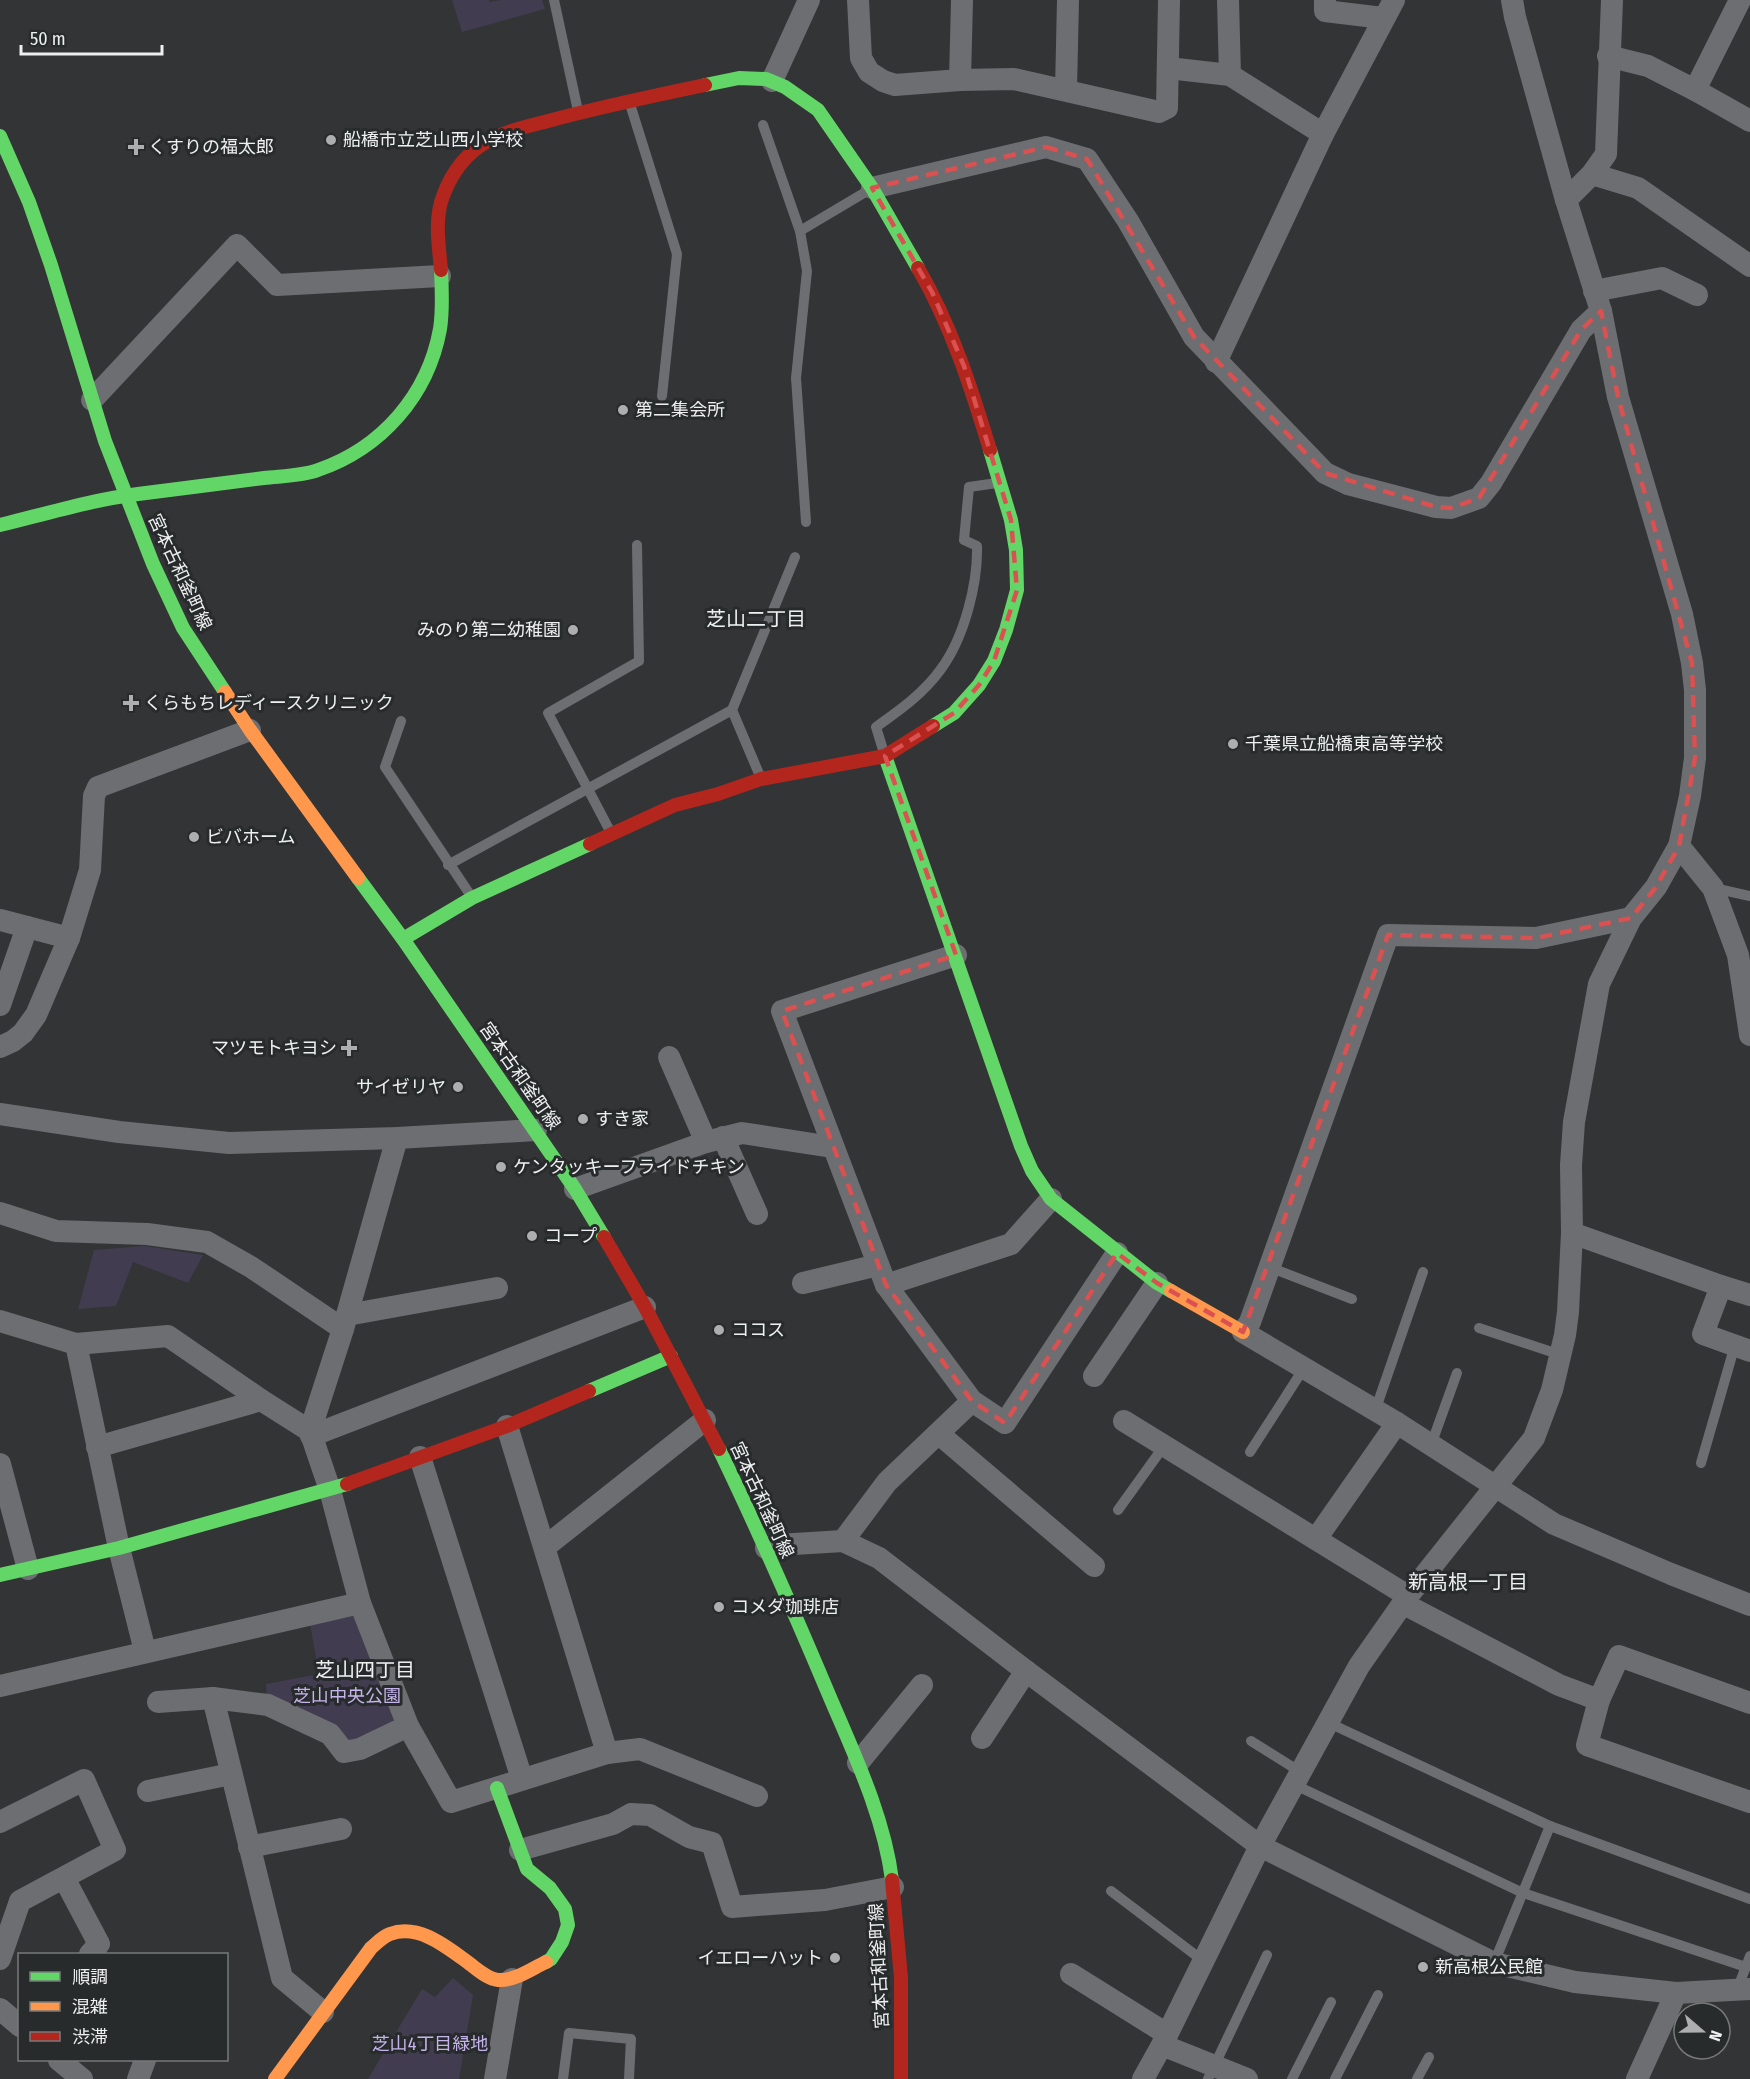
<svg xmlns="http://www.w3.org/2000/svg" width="1750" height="2079" font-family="'Fira Sans Condensed','Noto Sans JP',sans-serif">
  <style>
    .green { fill: #423c50 }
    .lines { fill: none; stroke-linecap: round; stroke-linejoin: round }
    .lane { stroke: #6c6e71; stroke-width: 10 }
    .street { stroke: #6c6e71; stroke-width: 22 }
    .fast { stroke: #63d668; stroke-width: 14 }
    .slow { stroke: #ff974d; stroke-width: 14 }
    .jam { stroke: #b3261e; stroke-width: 14 }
    .marked { fill: none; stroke: #db5050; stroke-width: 4.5; stroke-dasharray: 12 8; stroke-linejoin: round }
    .poi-dot { fill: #acaeaf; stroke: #282b2c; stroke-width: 2 }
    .labels { text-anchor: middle; stroke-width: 6; stroke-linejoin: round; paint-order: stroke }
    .poi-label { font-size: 18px; fill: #edeff0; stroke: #282b2c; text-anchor: start }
    .street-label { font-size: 18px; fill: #edeff0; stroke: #282b2c }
    .park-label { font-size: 18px; fill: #c5b3eb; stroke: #282b2c }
    .neighbourhood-label { font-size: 20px; fill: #edeff0; stroke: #282b2c }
  </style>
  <rect width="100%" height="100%" fill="#333435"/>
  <g class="green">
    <polygon points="452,0 489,0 490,2 500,0 542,0 545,9 462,32"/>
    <polygon points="144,1246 203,1255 188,1283 133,1262 116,1306 78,1309 94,1250"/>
    <polygon points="354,1616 396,1721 348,1743 267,1698 266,1684 319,1674 310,1624"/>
    <polygon points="453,1978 473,1995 459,2079 368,2079 422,1989 435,1997"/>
  </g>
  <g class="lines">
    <g class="lane">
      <polyline points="554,0 578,111"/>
      <polyline points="630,104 677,254 662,396"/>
      <polyline points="763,125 800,231 807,271 796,378 806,522"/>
      <polyline points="800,231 869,190"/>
      <polyline points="732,710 760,776"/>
      <polyline points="401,721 385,767 471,896"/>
      <path d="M884,753L876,727C900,710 924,693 941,669C964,638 978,584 977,546L964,540L969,487L997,483"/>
      <polyline points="610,831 548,713 639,661 637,545"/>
      <polyline points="448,865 732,710 795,557"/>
      <polyline points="1714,888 1750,896"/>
      <polyline points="1269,1267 1352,1299"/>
      <polyline points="1479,1328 1561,1355"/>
      <polyline points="1375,1411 1423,1272"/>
      <polyline points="1431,1445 1457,1373"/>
      <polyline points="1250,1452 1304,1368"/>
      <polyline points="1701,1463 1735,1345"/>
      <polyline points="1118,1510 1164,1446"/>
      <polyline points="1329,1723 1550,1826 1750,1899"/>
      <polyline points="1251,1741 1299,1771"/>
      <polyline points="1293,1784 1523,1893 1746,1967"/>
      <polyline points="1111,1891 1202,1960"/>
      <polyline points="1494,1963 1550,1826"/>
      <polyline points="1737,1990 1750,1956"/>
      <polyline points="563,2079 569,2033 631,2039 629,2079"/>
      <polyline points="1208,2079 1267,1955"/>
      <polyline points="1292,2079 1331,2002"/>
      <polyline points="1335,2079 1378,1995"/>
      <polyline points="1417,2079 1429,2057"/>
    </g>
    <g class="street">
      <polyline points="858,0 861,58 869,72 883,81 895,85 960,80 1014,79 1159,112 1167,108 1169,0"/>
      <polyline points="1228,0 1230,75"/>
      <polyline points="1325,0 1325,11 1383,18"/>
      <polyline points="1608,56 1648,66 1695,90 1750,121"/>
      <polyline points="1168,68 1230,75 1323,134"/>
      <polyline points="960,80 962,0"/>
      <polyline points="772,81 809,0"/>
      <polyline points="1066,90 1068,0"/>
      <polyline points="1695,90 1740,0"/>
      <polyline points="1592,174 1638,188 1750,266"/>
      <polyline points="872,188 1046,147 1087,159 1128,221 1194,337 1325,473 1348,484 1436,507 1451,508 1479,498 1491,483 1581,330 1601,311"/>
      <polyline points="1566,200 1592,174 1606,154 1612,0"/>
      <polyline points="1594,291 1662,278 1697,295"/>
      <polyline points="1216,362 1323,134 1394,0"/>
      <polyline points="92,400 237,245 277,285 440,276"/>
      <polyline points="1679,846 1713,888 1738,955 1750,1035"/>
      <polyline points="1631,918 1536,938 1388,935 1250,1322 1243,1332 1397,1423 1554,1524 1671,1574 1750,1605"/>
      <polyline points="0,920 69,938"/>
      <polyline points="956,955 782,1011 886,1285 972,1401 1005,1423 1117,1253"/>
      <polyline points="0,1005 27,927"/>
      <polyline points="0,1047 13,1041 23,1033 36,1015 69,938 90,870 94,796 98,787 250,730"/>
      <polyline points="669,1057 706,1142"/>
      <polyline points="0,1114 119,1132 229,1143 397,1138 536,1130"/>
      <polyline points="723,1137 757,1214"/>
      <polyline points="575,1189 706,1142 742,1133 832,1147"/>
      <polyline points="0,1213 56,1231 147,1234 207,1242 251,1267 343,1329"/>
      <polyline points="1572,1233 1721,1286 1703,1334 1750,1351"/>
      <polyline points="803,1283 878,1265"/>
      <polyline points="886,1285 1011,1244 1051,1199"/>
      <polyline points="1721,1286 1750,1295"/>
      <polyline points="347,1315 497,1288"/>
      <polyline points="0,1321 76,1344 168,1336 261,1400 310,1431 330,1490 360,1603 408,1726 451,1802 607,1753 640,1749 757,1796"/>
      <polyline points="76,1344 119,1548 145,1651"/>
      <polyline points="1094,1376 1157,1283"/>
      <polyline points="1124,1421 1408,1596"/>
      <polyline points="507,1426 607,1753"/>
      <polyline points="310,1431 343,1329 397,1138"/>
      <polyline points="939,1434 1094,1566"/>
      <polyline points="311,1436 645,1307"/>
      <polyline points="97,1447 261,1400"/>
      <polyline points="420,1457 522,1779"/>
      <polyline points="0,1464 28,1569"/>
      <polyline points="1316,1539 1397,1423"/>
      <polyline points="843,1541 887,1482 972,1401"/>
      <polyline points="545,1547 705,1420"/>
      <polyline points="766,1548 778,1545 843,1541 879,1558 1026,1671 1260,1846 1494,1963 1575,1982 1676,1993 1750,1989"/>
      <polyline points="1404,1604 1559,1685 1599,1700 1587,1745 1750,1802"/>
      <polyline points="0,1686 360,1603"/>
      <polyline points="213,1698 282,1978 323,2012"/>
      <polyline points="1599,1700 1619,1656 1750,1703"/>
      <polyline points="158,1702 213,1698 268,1705 330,1734 344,1752 360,1749 408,1726"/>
      <polyline points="982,1738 1026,1671"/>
      <polyline points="858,1763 922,1685"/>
      <polyline points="148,1791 231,1774"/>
      <polyline points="0,1822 84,1780 115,1850 20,1901 0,1959"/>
      <polyline points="249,1847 341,1829"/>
      <polyline points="520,1850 613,1824 631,1814 650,1815 689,1837 712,1843 732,1907 825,1900 893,1887"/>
      <polyline points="64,1878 99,1944 90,1954"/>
      <polyline points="1071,1974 1167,2034"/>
      <polyline points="0,2009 20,2026"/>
      <polyline points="1162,2045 1247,2079"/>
      <polyline points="59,2060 82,2079"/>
      <polyline points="138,2079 145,2060"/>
      <polyline points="495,2079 512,1979"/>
      <polyline points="1143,2079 1162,2045 1260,1846 1359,1666 1408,1596 1534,1438 1552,1390 1565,1335 1568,1312 1572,1233 1571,1165 1574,1122 1599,984 1631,918 1656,887 1679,846 1690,796 1695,758 1695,690 1692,663 1682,614 1618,397 1601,311 1566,200 1515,17 1512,0"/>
      <polyline points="1637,2079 1676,1993"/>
    </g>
    <g class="fast">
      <polyline points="705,85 739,78 766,79 785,87 818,110 872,188 918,268"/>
      <polyline points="0,136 29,202 51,265 105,441 153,564 183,628 225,692"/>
      <path d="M0,525C45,514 91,500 138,494C180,489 222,483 264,478C281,476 302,476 318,470C382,448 428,395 440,329C443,310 442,289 441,270"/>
      <polyline points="933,726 954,713 979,685 994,661 1006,630 1017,590 1016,550 1011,520 990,450"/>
      <polyline points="885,756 1021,1146 1032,1171 1051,1199 1157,1283 1171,1291"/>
      <polyline points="358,878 403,939 575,1189 604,1237"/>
      <polyline points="403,939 472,898 590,844"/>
      <polyline points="589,1391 671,1356"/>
      <path d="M719,1449C758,1530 794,1612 829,1695C854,1754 884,1816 892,1880"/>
      <polyline points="0,1575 119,1548 347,1484"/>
      <polyline points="497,1788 527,1869 550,1888 565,1909 568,1925 562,1942 551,1959 546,1962"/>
    </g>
    <g class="slow">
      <polyline points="225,692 250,730 358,878"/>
      <polyline points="1171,1291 1243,1332"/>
      <path d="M275,2079L371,1948C376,1944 383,1936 390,1934C419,1923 448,1948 470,1964C478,1970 488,1979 498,1980C515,1981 531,1969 546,1962"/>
    </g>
    <g class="jam">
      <path d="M918,268C951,325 971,387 990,450"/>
      <path d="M441,270C439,247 435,224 441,202C448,180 461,159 480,146C500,132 525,127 548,121C600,107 652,96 705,85"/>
      <polyline points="590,844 675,805 718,794 761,779 885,756 933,726"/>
      <polyline points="604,1237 645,1307 719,1449"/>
      <polyline points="347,1484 507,1426 589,1391"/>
      <polyline points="892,1880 901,1978 901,2079"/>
    </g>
  </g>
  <path class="marked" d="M1046,147L1087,159L1194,337L1325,473L1436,507L1451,508L1479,498L1581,330L1601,311L1618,397L1692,663L1695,758L1679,846L1656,887L1631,918L1536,938L1388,935L1243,1332L1157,1283L1117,1253L1005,1423L972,1401L886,1285L782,1011L956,955L885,756L954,713L979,685L994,661L1017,590L1011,520L964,366L932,292L872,188Z"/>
  <g class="poi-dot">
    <circle cx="331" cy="140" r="6"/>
    <path d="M133 138h6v6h6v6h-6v6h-6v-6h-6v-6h6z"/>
    <circle cx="623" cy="410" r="6"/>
    <circle cx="573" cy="630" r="6"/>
    <path d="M128 694h6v6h6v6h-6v6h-6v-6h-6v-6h6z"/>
    <circle cx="1233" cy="744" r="6"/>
    <circle cx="194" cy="837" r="6"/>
    <path d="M346 1039h6v6h6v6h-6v6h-6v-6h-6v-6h6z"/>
    <circle cx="458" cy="1087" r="6"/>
    <circle cx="583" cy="1119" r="6"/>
    <circle cx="501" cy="1167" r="6"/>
    <circle cx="532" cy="1236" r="6"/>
    <circle cx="719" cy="1330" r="6"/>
    <circle cx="719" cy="1607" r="6"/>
    <circle cx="835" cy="1958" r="6"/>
    <circle cx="1423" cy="1967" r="6"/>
  </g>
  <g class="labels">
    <g class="poi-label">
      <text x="343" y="146">船橋市立芝山西小学校</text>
      <text x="148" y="153">くすりの福太郎</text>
      <text x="635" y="416">第二集会所</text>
      <text x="561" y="636" text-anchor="end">みのり第二幼稚園</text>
      <text x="144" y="709">くらもちレディースクリニック</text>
      <text x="1245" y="750">千葉県立船橋東高等学校</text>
      <text x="206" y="843">ビバホーム</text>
      <text x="337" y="1054" text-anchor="end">マツモトキヨシ</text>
      <text x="446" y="1093" text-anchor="end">サイゼリヤ</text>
      <text x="595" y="1125">すき家</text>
      <text x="513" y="1173">ケンタッキーフライドチキン</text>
      <text x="544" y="1242">コープ</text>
      <text x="731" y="1336">ココス</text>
      <text x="731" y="1613">コメダ珈琲店</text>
      <text x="823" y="1964" text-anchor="end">イエローハット</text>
      <text x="1435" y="1973">新高根公民館</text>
    </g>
    <g class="street-label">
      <text transform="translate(180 572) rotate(65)" y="6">宮本古和釜町線</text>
      <text transform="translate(520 1076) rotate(55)" y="6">宮本古和釜町線</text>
      <text transform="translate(762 1500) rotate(65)" y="6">宮本古和釜町線</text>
      <text transform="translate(879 1966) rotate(-93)" y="6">宮本古和釜町線</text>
    </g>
    <g class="park-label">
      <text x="347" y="1702">芝山中央公園</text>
      <text x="430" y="2050">芝山4丁目緑地</text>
    </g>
    <g class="neighbourhood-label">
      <text x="756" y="626">芝山二丁目</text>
      <text x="1468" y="1589">新高根一丁目</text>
      <text x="365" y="1677">芝山四丁目</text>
    </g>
  </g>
  <rect x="18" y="1953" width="210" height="108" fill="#282b2c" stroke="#77797a" stroke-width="1.5"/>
  <rect x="30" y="1972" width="30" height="9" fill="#63d668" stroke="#77797a" stroke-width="1.5"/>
  <text x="72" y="1983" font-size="18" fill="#edeff0">順調</text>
  <rect x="30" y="2002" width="30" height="9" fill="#ff974d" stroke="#77797a" stroke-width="1.5"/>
  <text x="72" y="2013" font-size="18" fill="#edeff0">混雑</text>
  <rect x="30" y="2032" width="30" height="9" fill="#b3261e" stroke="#77797a" stroke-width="1.5"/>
  <text x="72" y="2043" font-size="18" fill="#edeff0">渋滞</text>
  <g transform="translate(1702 2031) rotate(110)"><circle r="28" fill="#282b2c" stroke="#77797a" stroke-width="1.5"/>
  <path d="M0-4.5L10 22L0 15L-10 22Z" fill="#acaeaf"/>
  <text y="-9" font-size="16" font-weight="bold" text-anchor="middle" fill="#edeff0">N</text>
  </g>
  <path d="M21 45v9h141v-9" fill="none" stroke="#edeff0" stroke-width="3"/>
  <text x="30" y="45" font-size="18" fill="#edeff0" stroke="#282b2c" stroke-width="4.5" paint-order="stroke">50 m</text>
</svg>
